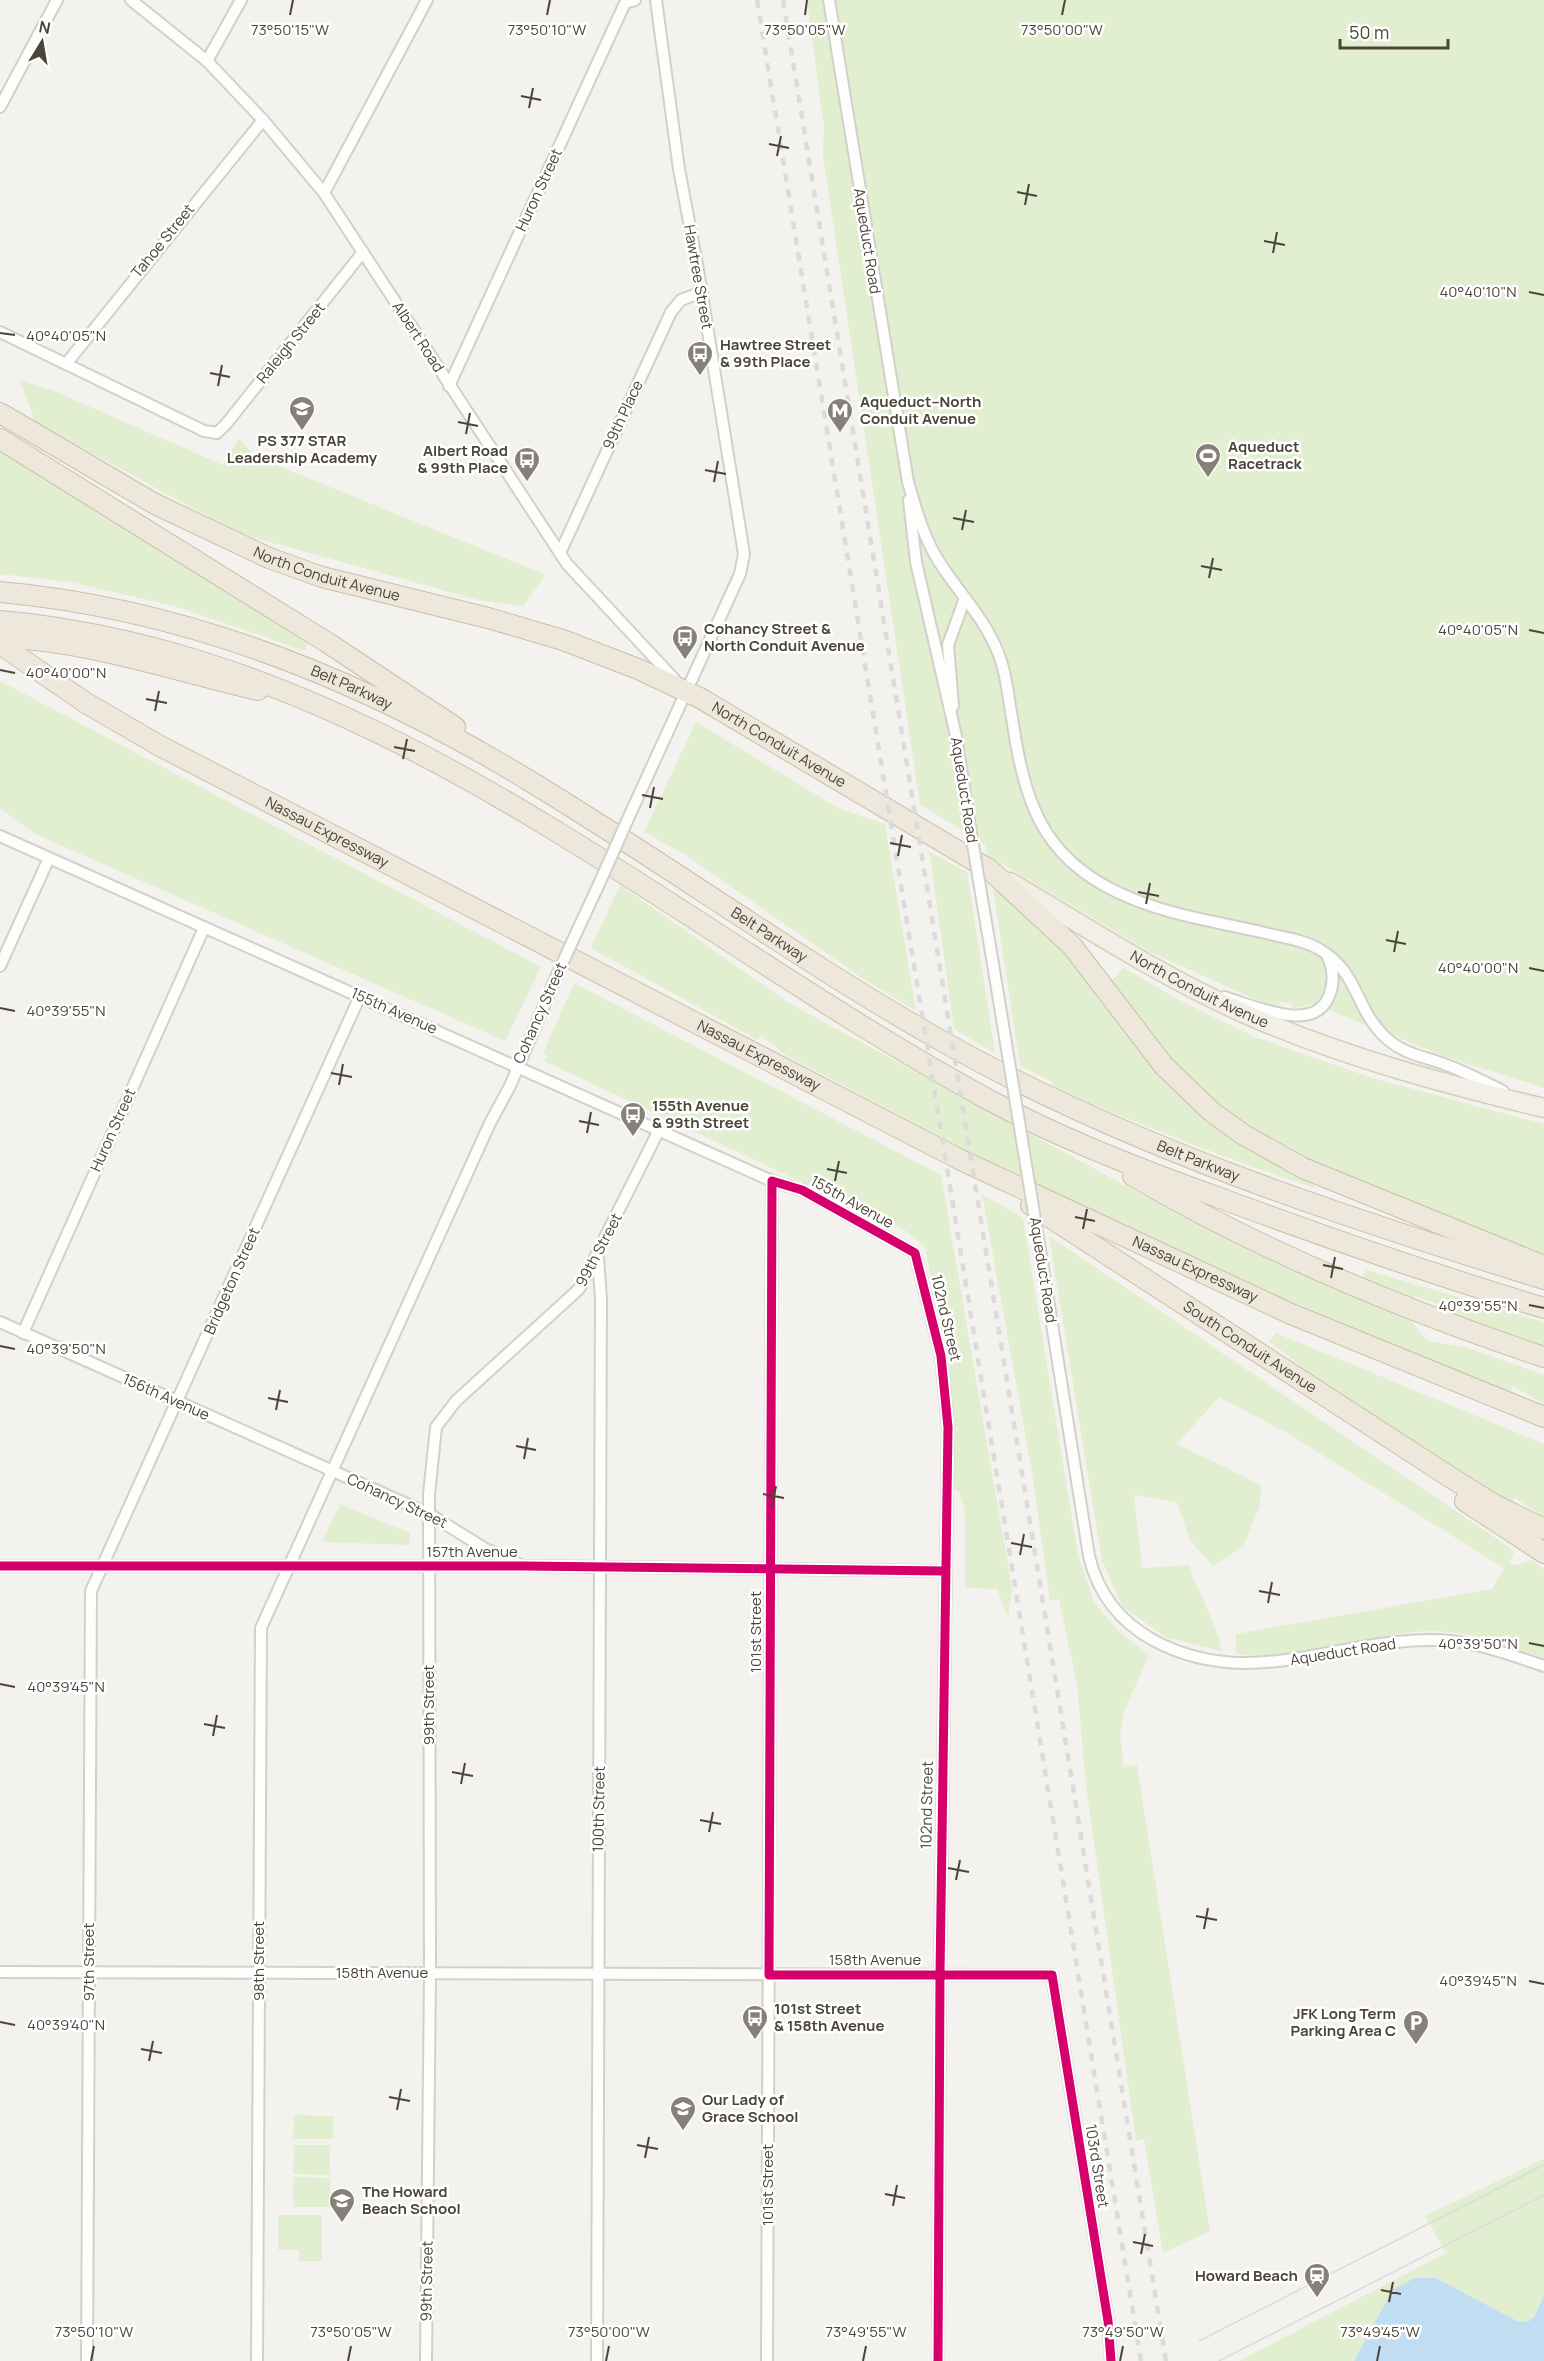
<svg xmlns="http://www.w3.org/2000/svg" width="1544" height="2361" font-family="Manrope,sans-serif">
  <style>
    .green { fill: #e1eecf }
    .water { fill: #c0ddf1 }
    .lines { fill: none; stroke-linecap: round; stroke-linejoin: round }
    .street-casing { stroke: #d2d0cb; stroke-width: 14 }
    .primary-casing { stroke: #d6cebb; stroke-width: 21 }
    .highway-casing { stroke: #ccbfa9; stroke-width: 22 }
    .street { stroke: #fdfdfc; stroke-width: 10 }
    .primary { stroke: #f2efe6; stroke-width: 18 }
    .highway { stroke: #ede8db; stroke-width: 20 }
    .tram { stroke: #dbdbda; stroke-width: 1.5 }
    .rail { stroke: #dbdbda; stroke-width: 4.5; stroke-dasharray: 8 8; stroke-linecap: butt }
    .street-bridge-casing { stroke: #d2d0cb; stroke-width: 14; stroke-linecap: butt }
    .street-bridge { stroke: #fdfdfc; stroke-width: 10 }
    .cycleway-casing { stroke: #fff; stroke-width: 13 }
    .cycleway { stroke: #d6006c; stroke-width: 9 }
    .ticks { fill: none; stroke: #4b4439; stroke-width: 2 }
    .labels { text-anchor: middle; stroke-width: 5; stroke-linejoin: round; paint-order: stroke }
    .street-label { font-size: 15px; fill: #4b4439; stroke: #fff }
    .poi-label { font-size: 15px; font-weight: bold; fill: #4b4439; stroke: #fff; text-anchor: start }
    .ticks-label { font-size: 15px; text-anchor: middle; fill: #4b4439; stroke: #fff; stroke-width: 5; stroke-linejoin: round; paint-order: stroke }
  </style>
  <rect width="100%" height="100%" fill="#f4f2ee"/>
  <g class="green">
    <polygon points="807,0 1544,0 1544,1088 1444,1056 1314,1004 1294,1008 1289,1003 1280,1002 1280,1008 1266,1004 1148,951 987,855 985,845 920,804 823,155 824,127"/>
    <polygon points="20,380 54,391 223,465 239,438 254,456 546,575 523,606 482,601 238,533 35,422"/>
    <polygon points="0,449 308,641 305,651 178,607 70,582 0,574"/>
    <polygon points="0,681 541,967 505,1041 35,834 0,808"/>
    <polygon points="696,722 838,808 885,824 916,1011 862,978 684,854 644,832"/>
    <polygon points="926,850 967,872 995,1053 954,1029 930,856"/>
    <polygon points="620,885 789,1003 1167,1208 1255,1252 1409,1318 1427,1341 1465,1347 1544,1375 1544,1404 1513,1386 1510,1393 1239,1280 999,1167 787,1056 760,1035 758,1040 591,948"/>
    <path d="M993,889L1041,924L1081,969L1175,1087L1309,1177L1315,1188C1227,1159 1141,1125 1056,1089L1052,1082L1020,1065Z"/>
    <polygon points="1124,968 1177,999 1255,1037 1372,1078 1544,1124 1544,1258 1301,1162 1224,1114 1178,1071 1109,984"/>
    <polygon points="574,983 941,1175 1012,1589 1008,1618 997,1589 965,1588 965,1513 959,1491 954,1490 948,1362 925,1247 906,1231 544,1061 547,1056 543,1053"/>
    <polygon points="982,1194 1023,1218 1078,1555 1094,1602 1117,1630 1149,1655 1124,1711 1120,1735 1124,1767 1137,1765 1210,2231 1163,2253 1144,2139 1136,2141 1086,1785 1077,1685 1059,1599 1050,1600 1032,1472"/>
    <path d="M1049,1236L1506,1545L1514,1552L1509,1564L1518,1565L1531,1560L1544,1569V1658C1503,1644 1459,1627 1414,1632C1366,1638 1280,1663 1236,1653V1634L1492,1589L1504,1568L1289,1434L1219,1397L1177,1444L1261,1485L1260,1505L1243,1547L1213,1566L1190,1540L1177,1502L1134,1495L1142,1568L1189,1565C1198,1594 1216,1620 1222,1651L1166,1637L1123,1607L1102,1561Z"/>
    <polygon points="1366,1270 1544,1322 1544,1350 1440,1312 1441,1305 1415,1296 1412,1301 1362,1278"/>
    <polygon points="1276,1333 1544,1444 1544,1518 1515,1498 1511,1505 1321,1382 1269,1341"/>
    <polygon points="340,1504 410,1533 409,1545 322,1542"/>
    <polygon points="294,2115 333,2116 333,2139 293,2139"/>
    <polygon points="294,2145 330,2145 330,2175 293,2174"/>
    <polygon points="1544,2159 1544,2295 1535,2316 1528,2323 1517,2321 1436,2278 1393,2289 1354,2361 1239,2361 1446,2253 1425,2216"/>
    <polygon points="293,2177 330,2178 330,2207 293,2207"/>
    <polygon points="278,2215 322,2215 322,2261 299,2261 299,2250 278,2250"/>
  </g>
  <polygon class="water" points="1415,2278 1436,2278 1517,2321 1528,2322 1535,2316 1544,2295 1544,2361 1354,2361 1393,2289"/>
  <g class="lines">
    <defs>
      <g id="street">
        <polyline points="131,0 207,61 263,120 324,193 567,564 675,680"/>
        <path d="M829,0L908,482C916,509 923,536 938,560C957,591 983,616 997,650C1006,671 1008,695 1012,718C1024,797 1039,855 1117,892C1162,914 1213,921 1261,932C1280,937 1302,939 1319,949C1359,972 1355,1009 1385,1037C1403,1054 1422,1056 1444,1064C1464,1071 1484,1082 1503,1091"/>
        <polyline points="207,61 241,0"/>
        <polyline points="0,107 57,0"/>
        <polyline points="324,193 427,0"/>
        <polyline points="0,332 204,431 217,433 227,423 363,252"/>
        <polyline points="66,364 263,120"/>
        <polyline points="449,386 625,3 635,0"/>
        <polyline points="909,500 916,562 956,736 971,833"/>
        <polyline points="560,553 671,312 681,300 702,292"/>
        <polyline points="953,706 948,645 965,598"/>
        <polyline points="627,821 740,574 744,554 697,264 679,169 656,0"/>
        <polyline points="0,836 772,1181 802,1190 915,1253 941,1356 948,1427 940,1975 938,2361"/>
        <polyline points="980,887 993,964"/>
        <polyline points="573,940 599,884"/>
        <polyline points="0,966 49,858"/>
        <path d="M1224,997C1252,1005 1314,1035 1329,996C1335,982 1333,968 1327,955"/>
        <path d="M1043,1268L1089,1556C1098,1594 1119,1621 1153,1640C1248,1692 1336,1639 1434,1640C1472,1640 1508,1654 1544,1666"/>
        <polyline points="0,1322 429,1514 484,1548 521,1565"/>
        <polyline points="23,1333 204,928"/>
        <polyline points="0,1566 524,1566 945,1571"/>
        <polyline points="0,1972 1052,1975 1108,2321 1111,2361"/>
        <polyline points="87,2361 91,1591 360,996"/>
        <polyline points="257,2361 261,1628 490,1123 510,1086 557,975"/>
        <polyline points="426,2361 430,1974 429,1494 436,1427 456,1401 579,1289 659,1130"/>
        <polyline points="597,2361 601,1299 598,1257"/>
        <polyline points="767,2361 772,1181"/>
      </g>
      <g id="primary">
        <path id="s1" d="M1010,882C1091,930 1170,982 1257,1019C1348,1058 1448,1085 1544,1108"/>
      </g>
      <g id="highway">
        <path id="s2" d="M0,413L155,504L269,558L322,577L488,618L563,640L638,669L700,698L990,870L1072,946L1164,1066L1213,1113L1244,1135L1303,1168L1544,1266"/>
        <polyline points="0,439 328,643 455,727"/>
        <path id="s3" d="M0,592C189,609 367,682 528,780C667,864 799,960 940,1040C1129,1147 1338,1215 1544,1279"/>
        <path d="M0,621C384,656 666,925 991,1101C1064,1140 1142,1170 1220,1198C1327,1238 1435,1275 1544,1308"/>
        <path d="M0,637C89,641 172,670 258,690"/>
        <path id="s4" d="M0,644L86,703L160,746L961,1160L1291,1314L1544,1417"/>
        <path d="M1133,1176C1262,1251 1403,1310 1544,1357"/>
        <path id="s5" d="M1031,1205L1450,1477L1495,1505L1544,1529"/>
        <polyline points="1465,1501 1544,1553"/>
      </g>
    </defs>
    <use href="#street" class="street-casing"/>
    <use href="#primary" class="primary-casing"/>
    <use href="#highway" class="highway-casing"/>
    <use href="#street" class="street"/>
    <use href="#primary" class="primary"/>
    <use href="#highway" class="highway"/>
    <g class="tram">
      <polyline points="1199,2341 1544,2165"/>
      <polyline points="1219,2361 1544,2195"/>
    </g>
    <g class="rail">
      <polyline points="757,0 1141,2361"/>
      <polyline points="783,0 1166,2361"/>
    </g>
    <defs>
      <g id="street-bridge">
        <polyline points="971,833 980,887"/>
        <polyline points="599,884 627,821"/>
        <polyline points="993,964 1043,1268"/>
        <polyline points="557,975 573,940"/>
      </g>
    </defs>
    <use href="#street-bridge" class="street-bridge-casing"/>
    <use href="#street-bridge" class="street-bridge"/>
    <defs>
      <g id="cycleway">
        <polyline points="0,1566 524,1566 945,1571"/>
        <polyline points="938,2361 940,1975 948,1427 941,1356 915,1253 802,1190 772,1181 769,1975 1052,1975 1108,2321 1111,2361"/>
      </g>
    </defs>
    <use href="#cycleway" class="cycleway-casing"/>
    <use href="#cycleway" class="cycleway"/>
  </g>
  <path class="ticks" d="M290,15L293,0M547,15L550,0M805,15L807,0M1062,15L1065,0M521,96L541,100M529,108L533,88M769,144L789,148M777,156L781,136M1017,192L1037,196M1025,205L1029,184M1264,241L1285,245M1273,253L1277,232M1529,292L1544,295M0,333L15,335M210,373L230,377M218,386L222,365M458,422L478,426M466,434L470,413M705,470L726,474M714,482L718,461M953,518L974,522M962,530L966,510M1201,566L1222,570M1209,578L1213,558M1529,630L1544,633M0,670L15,673M146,699L167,703M155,711L159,691M394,747L415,751M403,759L407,739M642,795L663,799M650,808L654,787M890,843L911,847M898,856L902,835M1138,892L1159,896M1146,904L1150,883M1386,940L1406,944M1394,952L1398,931M1529,968L1544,971M0,1008L15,1011M331,1073L352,1077M339,1085L343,1064M579,1121L599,1125M587,1133L591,1112M827,1169L847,1173M835,1181L839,1161M1075,1217L1095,1221M1083,1229L1087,1209M1323,1265L1343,1269M1331,1278L1335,1257M1529,1305L1544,1308M0,1346L15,1349M268,1398L288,1402M276,1410L280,1390M516,1446L536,1450M524,1459L528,1438M763,1494L784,1498M772,1507L776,1486M1011,1543L1032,1547M1020,1555L1024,1534M1259,1591L1280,1595M1268,1603L1272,1582M1529,1643L1544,1646M0,1684L15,1687M204,1724L225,1728M213,1736L217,1715M452,1772L473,1776M461,1784L465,1763M700,1820L721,1824M709,1832L713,1812M948,1868L969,1872M956,1880L960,1860M1196,1916L1217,1920M1204,1929L1208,1908M1529,1981L1544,1984M0,2022L15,2025M141,2049L162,2053M149,2061L153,2041M389,2097L410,2101M397,2110L401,2089M637,2145L658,2149M645,2158L649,2137M885,2194L905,2198M893,2206L897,2185M1133,2242L1153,2246M1141,2254L1145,2234M1381,2290L1401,2294M1389,2302L1393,2282M91,2361L94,2346M348,2361L351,2346M606,2361L609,2346M863,2361L866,2346M1120,2361L1123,2346M1377,2361L1380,2346"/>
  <defs>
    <symbol id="bus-pin" viewBox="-11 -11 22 30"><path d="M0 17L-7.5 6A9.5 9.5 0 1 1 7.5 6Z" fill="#868178" stroke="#fff"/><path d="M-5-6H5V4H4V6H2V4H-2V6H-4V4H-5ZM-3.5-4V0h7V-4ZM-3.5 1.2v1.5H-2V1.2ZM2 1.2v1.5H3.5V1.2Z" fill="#fff"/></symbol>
    <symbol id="school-pin" viewBox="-11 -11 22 30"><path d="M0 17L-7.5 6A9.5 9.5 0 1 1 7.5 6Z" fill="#868178" stroke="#fff"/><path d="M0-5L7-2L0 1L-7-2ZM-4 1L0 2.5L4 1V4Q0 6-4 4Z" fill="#fff"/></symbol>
    <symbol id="metro-pin" viewBox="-11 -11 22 30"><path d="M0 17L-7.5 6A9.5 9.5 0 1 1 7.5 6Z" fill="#868178" stroke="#fff"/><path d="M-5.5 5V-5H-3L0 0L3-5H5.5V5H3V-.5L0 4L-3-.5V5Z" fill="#fff"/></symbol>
    <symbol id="stadium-pin" viewBox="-11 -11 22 30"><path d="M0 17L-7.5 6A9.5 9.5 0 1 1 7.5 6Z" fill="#868178" stroke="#fff"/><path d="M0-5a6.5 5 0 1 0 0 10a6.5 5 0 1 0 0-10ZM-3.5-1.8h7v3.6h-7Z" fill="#fff"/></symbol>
    <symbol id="parking-pin" viewBox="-11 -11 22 30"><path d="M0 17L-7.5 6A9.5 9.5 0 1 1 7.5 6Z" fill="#868178" stroke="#fff"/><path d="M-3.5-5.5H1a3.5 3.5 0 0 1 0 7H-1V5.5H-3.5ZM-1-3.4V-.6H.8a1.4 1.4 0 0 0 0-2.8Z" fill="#fff"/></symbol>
    <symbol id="station-pin" viewBox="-11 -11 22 30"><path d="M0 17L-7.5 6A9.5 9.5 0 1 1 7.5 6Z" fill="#868178" stroke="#fff"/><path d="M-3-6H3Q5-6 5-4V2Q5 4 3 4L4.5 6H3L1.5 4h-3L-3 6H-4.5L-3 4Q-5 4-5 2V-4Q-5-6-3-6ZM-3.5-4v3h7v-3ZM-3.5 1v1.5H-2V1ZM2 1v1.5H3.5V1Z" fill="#fff"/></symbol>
  </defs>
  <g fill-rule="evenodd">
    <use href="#bus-pin" x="685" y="339" width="30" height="40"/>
    <use href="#school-pin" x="287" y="394" width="30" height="40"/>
    <use href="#metro-pin" x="825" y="396" width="30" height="40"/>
    <use href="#stadium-pin" x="1193" y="441" width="30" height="40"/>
    <use href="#bus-pin" x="512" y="445" width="30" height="40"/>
    <use href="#bus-pin" x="670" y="623" width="30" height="40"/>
    <use href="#bus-pin" x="618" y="1100" width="30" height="40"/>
    <use href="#bus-pin" x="740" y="2003" width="30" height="40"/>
    <use href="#parking-pin" x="1401" y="2008" width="30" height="40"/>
    <use href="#school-pin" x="668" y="2094" width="30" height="40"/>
    <use href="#school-pin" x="327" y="2186" width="30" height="40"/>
    <use href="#station-pin" x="1302" y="2261" width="30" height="40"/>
  </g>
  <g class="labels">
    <g class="street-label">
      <text transform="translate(539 190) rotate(-65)" y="5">Huron Street</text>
      <text transform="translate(163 241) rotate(-51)" y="5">Tahoe Street</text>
      <text transform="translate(867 241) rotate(81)" y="5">Aqueduct Road</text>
      <text transform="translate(698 277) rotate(80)" y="5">Hawtree Street</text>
      <text transform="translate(418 337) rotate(57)" y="5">Albert Road</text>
      <text transform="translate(291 343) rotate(-51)" y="5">Raleigh Street</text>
      <text transform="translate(623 415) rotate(-65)" y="5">99th Place</text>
      <text dy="5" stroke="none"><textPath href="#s2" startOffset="366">North Conduit Avenue</textPath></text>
      <text dy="5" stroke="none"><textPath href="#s3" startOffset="366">Belt Parkway</textPath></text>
      <text dy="5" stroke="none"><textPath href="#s2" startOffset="852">North Conduit Avenue</textPath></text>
      <text transform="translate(964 790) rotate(81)" y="5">Aqueduct Road</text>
      <text dy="5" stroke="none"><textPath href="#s4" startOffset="378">Nassau Expressway</textPath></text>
      <text dy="5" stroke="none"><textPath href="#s3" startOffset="852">Belt Parkway</textPath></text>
      <text dy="5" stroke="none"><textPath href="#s1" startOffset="218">North Conduit Avenue</textPath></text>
      <text transform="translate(394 1011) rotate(24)" y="5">155th Avenue</text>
      <text transform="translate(540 1013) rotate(-66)" y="5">Cohancy Street</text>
      <text dy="5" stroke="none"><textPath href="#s4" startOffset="864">Nassau Expressway</textPath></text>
      <text transform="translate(113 1130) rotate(-66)" y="5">Huron Street</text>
      <text dy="5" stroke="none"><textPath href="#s3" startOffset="1338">Belt Parkway</textPath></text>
      <text transform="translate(852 1202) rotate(29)" y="5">155th Avenue</text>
      <text transform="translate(599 1250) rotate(-62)" y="5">99th Street</text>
      <text transform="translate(1043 1270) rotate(81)" y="5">Aqueduct Road</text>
      <text dy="5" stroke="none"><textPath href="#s4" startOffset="1350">Nassau Expressway</textPath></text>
      <text transform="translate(232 1281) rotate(-66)" y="5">Bridgeton Street</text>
      <text transform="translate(946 1318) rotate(77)" y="5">102nd Street</text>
      <text dy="5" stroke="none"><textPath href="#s5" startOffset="261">South Conduit Avenue</textPath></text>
      <text transform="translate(166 1397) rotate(24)" y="5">156th Avenue</text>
      <text transform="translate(397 1501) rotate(25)" y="5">Cohancy Street</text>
      <text x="472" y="1557">157th Avenue</text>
      <text transform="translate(756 1632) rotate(-90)" y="5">101st Street</text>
      <text transform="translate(1343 1652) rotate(-9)" y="5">Aqueduct Road</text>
      <text transform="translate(429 1705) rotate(-90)" y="5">99th Street</text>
      <text transform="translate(927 1805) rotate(-89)" y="5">102nd Street</text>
      <text transform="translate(599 1809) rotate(-89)" y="5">100th Street</text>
      <text x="875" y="1965">158th Avenue</text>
      <text transform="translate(259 1961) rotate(-90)" y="5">98th Street</text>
      <text transform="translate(89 1962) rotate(-90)" y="5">97th Street</text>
      <text x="382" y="1978">158th Avenue</text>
      <text transform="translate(1097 2166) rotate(81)" y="5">103rd Street</text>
      <text transform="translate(768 2185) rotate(-90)" y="5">101st Street</text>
      <text transform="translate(427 2281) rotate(-89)" y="5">99th Street</text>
    </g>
    <g class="poi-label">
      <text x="720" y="350">Hawtree Street<tspan x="720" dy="17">&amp; 99th Place</tspan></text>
      <text x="860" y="407">Aqueduct–North<tspan x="860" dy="17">Conduit Avenue</tspan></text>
      <text x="302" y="446" text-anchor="middle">PS 377 STAR<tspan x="302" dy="17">Leadership Academy</tspan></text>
      <text x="1228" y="452">Aqueduct<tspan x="1228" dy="17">Racetrack</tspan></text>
      <text x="508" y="456" text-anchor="end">Albert Road<tspan x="508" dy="17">&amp; 99th Place</tspan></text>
      <text x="704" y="634">Cohancy Street &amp;<tspan x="704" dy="17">North Conduit Avenue</tspan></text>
      <text x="652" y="1111">155th Avenue<tspan x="652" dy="17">&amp; 99th Street</tspan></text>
      <text x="774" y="2014">101st Street<tspan x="774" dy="17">&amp; 158th Avenue</tspan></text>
      <text x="1396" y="2019" text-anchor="end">JFK Long Term<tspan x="1396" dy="17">Parking Area C</tspan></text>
      <text x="702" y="2105">Our Lady of<tspan x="702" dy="17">Grace School</tspan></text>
      <text x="362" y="2197">The Howard<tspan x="362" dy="17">Beach School</tspan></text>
      <text x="1298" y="2281" text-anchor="end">Howard Beach</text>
    </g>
  </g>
  <g class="ticks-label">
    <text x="290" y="35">73°50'15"W</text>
    <text x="547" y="35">73°50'10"W</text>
    <text x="805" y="35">73°50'05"W</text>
    <text x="1062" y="35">73°50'00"W</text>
    <text x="1478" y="297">40°40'10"N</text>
    <text x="66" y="341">40°40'05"N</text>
    <text x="1478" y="635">40°40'05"N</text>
    <text x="66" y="678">40°40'00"N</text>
    <text x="1478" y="973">40°40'00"N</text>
    <text x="66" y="1016">40°39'55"N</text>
    <text x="1478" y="1311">40°39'55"N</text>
    <text x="66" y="1354">40°39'50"N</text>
    <text x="1478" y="1649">40°39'50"N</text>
    <text x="66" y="1692">40°39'45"N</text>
    <text x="1478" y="1986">40°39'45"N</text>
    <text x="66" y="2030">40°39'40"N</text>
    <text x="94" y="2337">73°50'10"W</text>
    <text x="351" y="2337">73°50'05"W</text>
    <text x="609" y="2337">73°50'00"W</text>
    <text x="866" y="2337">73°49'55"W</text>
    <text x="1123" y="2337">73°49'50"W</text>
    <text x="1380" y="2337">73°49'45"W</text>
  </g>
  <g transform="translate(42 42) rotate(11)" stroke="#ffffff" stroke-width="4.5" paint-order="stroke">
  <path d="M0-4.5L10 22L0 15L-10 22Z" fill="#4b4439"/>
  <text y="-9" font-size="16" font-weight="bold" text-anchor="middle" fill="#4b4439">N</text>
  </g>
  <path d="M1340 39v9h108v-9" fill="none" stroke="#4b4439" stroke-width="3"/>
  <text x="1349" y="39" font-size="18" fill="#4b4439" stroke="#ffffff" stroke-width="4.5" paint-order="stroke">50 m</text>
</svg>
